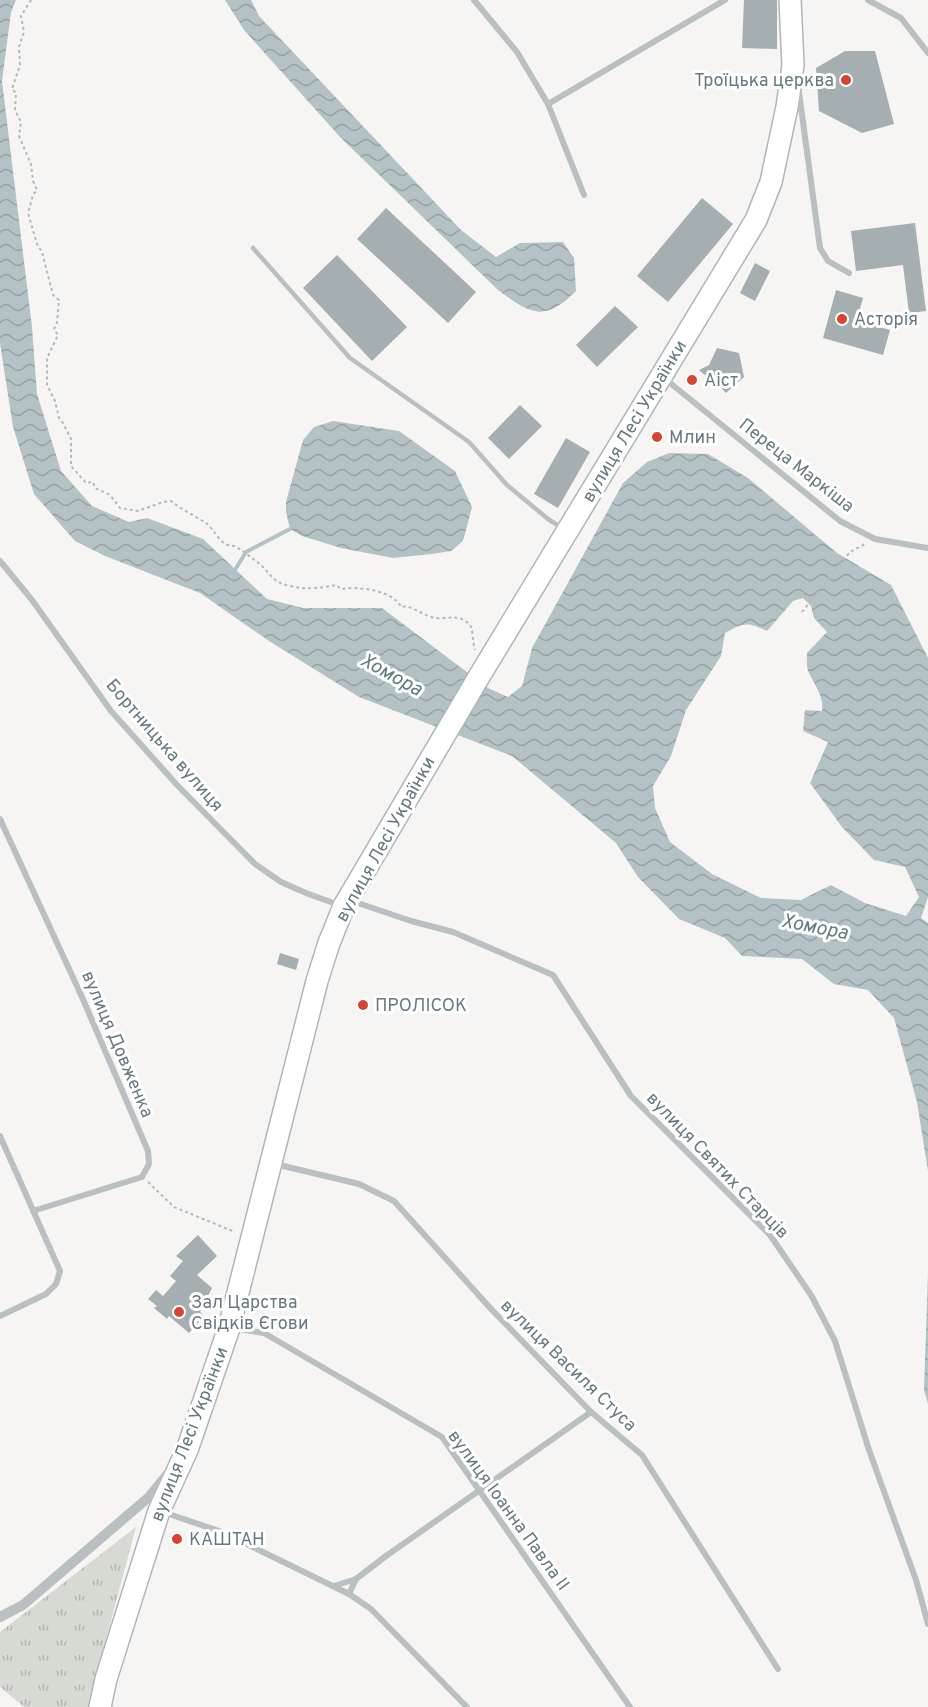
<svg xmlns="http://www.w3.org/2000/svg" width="928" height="1707" font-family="Overpass,sans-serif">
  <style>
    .grass { fill: url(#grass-tufts) }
    .water { fill: url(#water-waves); fill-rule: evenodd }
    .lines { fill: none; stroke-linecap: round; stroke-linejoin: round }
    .stream { stroke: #b5c2c5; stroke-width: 4 }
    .building { fill: #a5aeb1 }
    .secondary-casing { stroke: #afb6b9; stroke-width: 24 }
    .path { stroke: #b5b9bb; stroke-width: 2; stroke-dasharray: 3 3; stroke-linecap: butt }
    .service { stroke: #bac0c2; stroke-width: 4.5 }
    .minor { stroke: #bac0c2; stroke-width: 6 }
    .tertiary { stroke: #bac0c2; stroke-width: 10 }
    .secondary { stroke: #fff; stroke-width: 21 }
    .poi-dot { fill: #d64432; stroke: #fff; stroke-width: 2 }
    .labels { text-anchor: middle; stroke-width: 6; stroke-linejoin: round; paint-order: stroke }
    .poi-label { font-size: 18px; fill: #677981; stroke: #fff; text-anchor: start }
    .street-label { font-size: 18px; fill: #677981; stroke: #fff }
    .water-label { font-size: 20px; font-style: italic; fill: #637a7e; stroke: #fff }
  </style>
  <defs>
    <pattern id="grass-tufts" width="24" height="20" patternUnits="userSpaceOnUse" patternTransform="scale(1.5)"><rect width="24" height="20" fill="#d6dad2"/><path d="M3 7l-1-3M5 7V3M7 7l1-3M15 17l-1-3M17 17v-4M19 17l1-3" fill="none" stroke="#b1b6b0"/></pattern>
    <pattern id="water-waves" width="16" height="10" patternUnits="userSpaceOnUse" patternTransform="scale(1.5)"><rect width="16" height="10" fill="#b5c2c5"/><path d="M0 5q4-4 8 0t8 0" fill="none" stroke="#97a2a5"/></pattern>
  </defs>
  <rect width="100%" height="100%" fill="#f6f5f3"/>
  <polygon class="grass" points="136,1527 88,1707 24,1707 0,1687 0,1632"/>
  <g class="water">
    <path d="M0,0H16L11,12L2,81L32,327L37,394L61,471L92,506L129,522L147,518L203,539L267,599L303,608H382L488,688L508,697L522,686L532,648L623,483L647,462L669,453L708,454L748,478L837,553L891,585L928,658V897L921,918L928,923V1171L917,1102L894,1018L868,990L834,984L802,959L742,956L725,938L679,919L638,877L616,843L512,756L359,697L269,641L200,593L105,556L75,541L34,494L13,427L0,343ZM803,598L811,606L814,618L827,632L807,653C807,659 806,667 809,673C815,686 824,696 822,711L805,710L803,731L828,742L810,783L842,827L874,860L905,867L919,897L906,916L865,903L831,885L801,900L761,898L712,874L670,842L655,808L653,786L671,756L686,710L721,656L725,633C744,622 748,622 767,631L793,601Z"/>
    <path d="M225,0H251L259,16L461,230L496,257L520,243L563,242L574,258L576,291C544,323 530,314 498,290L341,138L244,30Z"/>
    <polygon points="333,421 399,431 455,471 472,507 463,541 451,551 432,554 393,558 341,548 302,536 290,529 286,512 286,502 303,440 314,427"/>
    <polygon points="928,1273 928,1404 924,1390"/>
  </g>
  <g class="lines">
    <polyline class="stream" points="233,573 246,552 290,529"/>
  </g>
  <g class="building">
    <polygon points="744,0 777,0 777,49 742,48"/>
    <polygon points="845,51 875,51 894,124 862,133 819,111 816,68"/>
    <polygon points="702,198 733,224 668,302 637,276"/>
    <polygon points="386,208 476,292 448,323 357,239"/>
    <polygon points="915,223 926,311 909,313 903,265 856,271 851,231"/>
    <polygon points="337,255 407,327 372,361 303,288"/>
    <polygon points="755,263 770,271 755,301 740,293"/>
    <polygon points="836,290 863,298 857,319 852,319 890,330 883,355 823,338"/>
    <polygon points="615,306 638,327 597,367 576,345"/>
    <polygon points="717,348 739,353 744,377 726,393 711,377 707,377 699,370 709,365"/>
    <polygon points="520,405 542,426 509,459 488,438"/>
    <polygon points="566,438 590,452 558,508 534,494"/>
    <polygon points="280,953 299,959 296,970 277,964"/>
    <polygon points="198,1235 217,1256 197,1275 212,1288 200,1312 204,1316 189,1333 169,1316 167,1319 154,1308 157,1306 148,1299 156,1290 163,1296 176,1281 170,1276 183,1261 176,1256"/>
  </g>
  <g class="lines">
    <defs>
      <polyline id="secondary" points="100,1707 106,1679 159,1511 187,1450 229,1328 317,981 329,943 344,906 480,675 756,220 771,182 787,107 793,65 790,0"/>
    </defs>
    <use href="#secondary" class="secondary-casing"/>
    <g class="path">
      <path d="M31,0L21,16L24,32L19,47L20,65L12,89L16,93L15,110L21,122L19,136L31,164L33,181L37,190L33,195L28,213L37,244L42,252L53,295L59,300L57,323L54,329L58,335L47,358V385L55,401L59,418L63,423L71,439V466L86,483L93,482L95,488L110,495L120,508L138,511L163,502L171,501C182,510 195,516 206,523C213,529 218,539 225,544C229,546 234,545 238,548C244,552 251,557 257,562C270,571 270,582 290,586C305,590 321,588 336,585L341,589C357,586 393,590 401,607C412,604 422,616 436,618C447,619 458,614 468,623C474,627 472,642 475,650"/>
      <polyline points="802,612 850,552 865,544"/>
      <polyline points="148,1182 174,1207 235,1232"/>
    </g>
    <polyline class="service" points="253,248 350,358 469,442 507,485 548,519 562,528"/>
    <g class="minor">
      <polyline points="474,0 517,52 548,104 584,195"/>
      <polyline points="868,0 901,18 928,53"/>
      <polyline points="798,85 820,248 828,261 849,273"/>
      <polyline points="548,104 725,0"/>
      <polyline points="664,378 840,521 875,539 928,548"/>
      <polyline points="0,561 32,600 111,711 177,785 255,864 281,882 306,893 339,905"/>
      <polyline points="0,819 82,997 148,1151 149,1164 142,1177 33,1211"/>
      <polyline points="352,901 411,921 453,932 553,975 631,1096 770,1235 811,1295 835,1341 869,1450 916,1580 928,1624"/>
      <polyline points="0,1136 60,1271 56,1284 46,1294 0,1316"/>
      <polyline points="275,1164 359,1184 394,1201 492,1310 591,1412 642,1455 778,1669"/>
      <polyline points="233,1328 264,1333 442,1437 630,1707"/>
      <polyline points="163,1512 222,1532 349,1594 371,1609 467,1707"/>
      <polyline points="334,1586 356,1579"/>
      <polyline points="349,1594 356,1579 386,1556 591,1412"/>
    </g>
    <polyline class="tertiary" points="0,1617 23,1605 149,1497 168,1474"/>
    <use href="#secondary" class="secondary"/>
  </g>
  <g class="poi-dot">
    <circle cx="846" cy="80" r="6"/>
    <circle cx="842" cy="319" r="6"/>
    <circle cx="692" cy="380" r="6"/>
    <circle cx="657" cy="437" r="6"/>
    <circle cx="363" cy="1005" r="6"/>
    <circle cx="179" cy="1312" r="6"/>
    <circle cx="177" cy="1539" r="6"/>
  </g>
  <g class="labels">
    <g class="poi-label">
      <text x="834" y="86" text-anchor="end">Троїцька церква</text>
      <text x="854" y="325">Асторія</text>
      <text x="704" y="386">Аіст</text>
      <text x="669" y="443">Млин</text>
      <text x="375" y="1011">ПРОЛІСОК</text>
      <text x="191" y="1308">Зал Царства<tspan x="191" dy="21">Свідків Єгови</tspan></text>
      <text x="189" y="1545">КАШТАН</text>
    </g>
    <g class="street-label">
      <text transform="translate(634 421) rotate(-59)" y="6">вулиця Лесі Українки</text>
      <text transform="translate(797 465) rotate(38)" y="6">Переца Маркіша</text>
      <text transform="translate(165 745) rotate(49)" y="6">Бортницька вулиця</text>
      <text transform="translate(385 839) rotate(-61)" y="6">вулиця Лесі Українки</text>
      <text transform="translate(118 1044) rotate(67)" y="6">вулиця Довженка</text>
      <text transform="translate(718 1165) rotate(46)" y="6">вулиця Святих Старців</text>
      <text transform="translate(569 1365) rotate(44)" y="6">вулиця Василя Стуса</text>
      <text transform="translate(189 1434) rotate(-69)" y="6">вулиця Лесі Українки</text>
      <text transform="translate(509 1510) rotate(54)" y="6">вулиця Іоанна Павла II</text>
    </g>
    <g class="water-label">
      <text transform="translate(392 674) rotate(29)" y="7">Хомора</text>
      <text transform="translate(815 926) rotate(11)" y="7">Хомора</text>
    </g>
  </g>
</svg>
